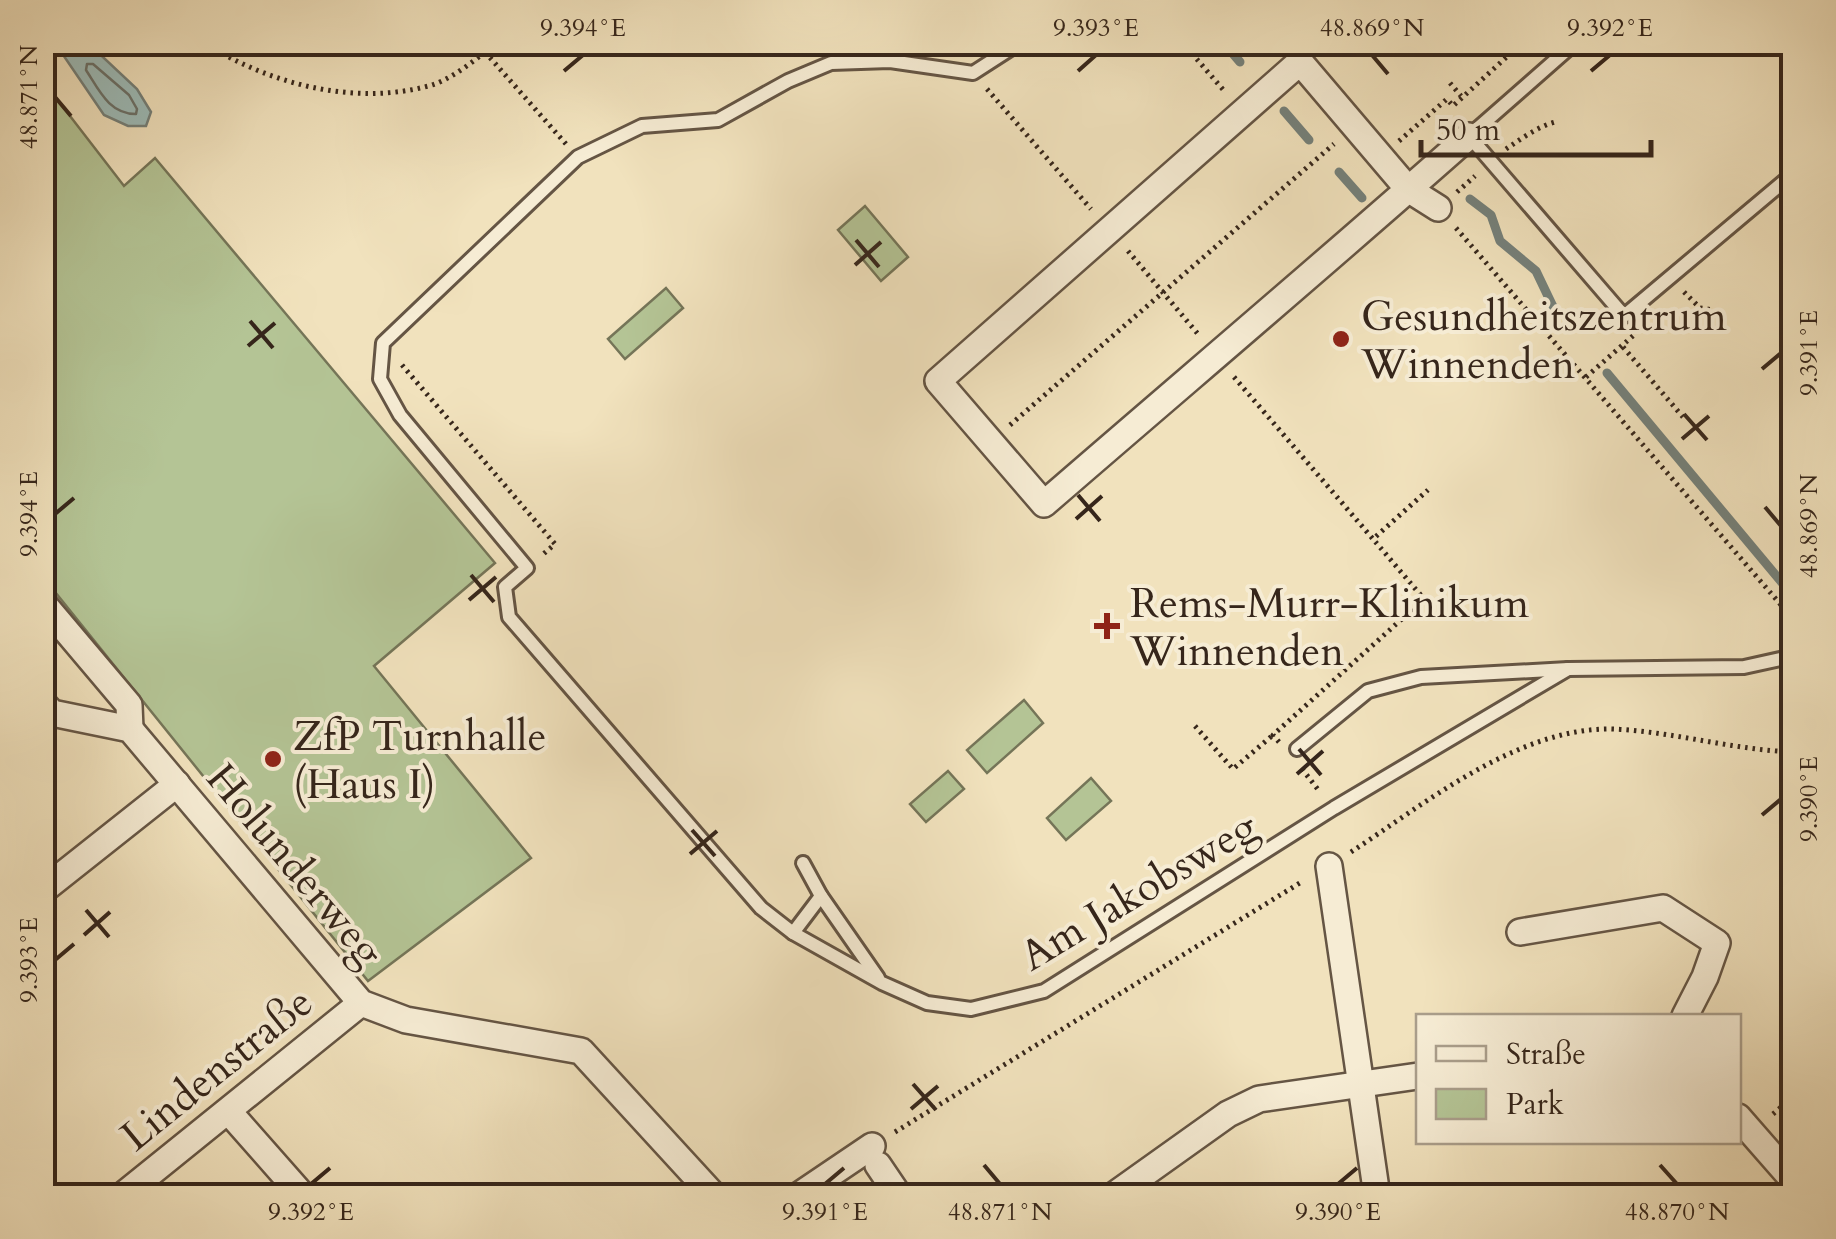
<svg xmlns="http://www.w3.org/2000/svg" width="1836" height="1239" font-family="Cardo,serif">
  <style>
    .green { fill: #b4c495; stroke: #757558; stroke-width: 2.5 }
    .water { fill: #9dbcb9; stroke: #74807a; stroke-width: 2.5 }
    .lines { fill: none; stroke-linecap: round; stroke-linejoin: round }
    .shore { stroke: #6a716a; stroke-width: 2.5 }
    .stream { stroke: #74807a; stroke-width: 9 }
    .lane-casing { stroke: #655544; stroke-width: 18 }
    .street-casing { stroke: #655544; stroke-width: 30 }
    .path { stroke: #36261b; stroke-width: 5; stroke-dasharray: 2.5 5; stroke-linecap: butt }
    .lane { stroke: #f6ecd4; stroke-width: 12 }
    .street { stroke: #f6ecd4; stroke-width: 25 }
    .ticks { fill: none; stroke: #36261b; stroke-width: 4 }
    .poi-dot { fill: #8f2418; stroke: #f6ecd4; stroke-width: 4 }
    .labels { text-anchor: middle; stroke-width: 8; stroke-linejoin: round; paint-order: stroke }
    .poi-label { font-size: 42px; fill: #36261b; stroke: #f6ecd4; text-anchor: start }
    .street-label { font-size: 42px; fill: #36261b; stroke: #f6ecd4 }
    .neatline { fill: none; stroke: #36261b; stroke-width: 4 }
    .ticks-label { font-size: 25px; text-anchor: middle; fill: #36261b }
  </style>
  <rect width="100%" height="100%" fill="#f1e2bd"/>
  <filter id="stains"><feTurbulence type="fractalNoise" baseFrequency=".002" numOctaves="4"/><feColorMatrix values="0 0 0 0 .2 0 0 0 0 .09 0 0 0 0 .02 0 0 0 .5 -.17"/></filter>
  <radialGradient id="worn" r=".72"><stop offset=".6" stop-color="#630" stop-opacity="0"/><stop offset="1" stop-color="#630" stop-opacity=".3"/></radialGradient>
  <g class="green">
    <polygon points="43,81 124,186 155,158 495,563 374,666 531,858 368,981 43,577"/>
    <polygon points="865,206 908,257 881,281 838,230"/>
    <polygon points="666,288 683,308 625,359 608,339"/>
    <polygon points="1024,700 1043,723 987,773 967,750"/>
    <polygon points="948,771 964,789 926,822 910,804"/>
    <polygon points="1091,778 1111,801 1066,840 1047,818"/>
  </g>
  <polygon class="water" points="55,43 88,43 137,89 151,112 146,126 128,126 104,115"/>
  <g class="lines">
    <path class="shore" d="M87,64H93L129,95L137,109L136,114C109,114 99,90 86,70Z"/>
    <g class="stream">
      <polyline points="1223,42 1240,62"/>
      <polyline points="1284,111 1309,140"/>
      <polyline points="1339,172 1362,198"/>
      <polyline points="1470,199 1491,215 1500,241 1536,271 1557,315"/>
      <polyline points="1607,373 1794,597"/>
    </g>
    <defs>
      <g id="lane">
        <polyline points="1021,42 973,73 890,61 831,63 788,81 718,120 642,126 578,157 383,343 380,379 400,415 527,568 505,587 509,617 761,908 793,933 882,983 927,1003 971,1009 1044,991 1334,808 1568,669"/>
        <polyline points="1576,42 1469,136 1624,316 1794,173"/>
        <polyline points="1297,749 1368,691 1421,677 1568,669 1744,667 1794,656"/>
        <polyline points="803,863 821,896 878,978"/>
        <polyline points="793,933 821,896"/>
      </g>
      <g id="street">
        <path d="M1438,208L1408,189L1300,62L938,381L1044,504C1186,381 1329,260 1469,136"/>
        <polyline points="42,602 129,705 130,729"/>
        <polyline points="42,702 52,713 130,729 361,1003 406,1020 581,1051 714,1196"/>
        <polyline points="1329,866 1377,1196"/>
        <polyline points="42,891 177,784"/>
        <polyline points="1520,932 1663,908 1717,943 1705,977 1685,1016"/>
        <polyline points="229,1112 303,1196"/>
        <polyline points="1738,1117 1794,1181"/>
        <polyline points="878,1165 899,1196"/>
        <polyline points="122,1196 361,1003"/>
        <polyline points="798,1196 872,1146"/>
        <polyline points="1113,1196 1228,1114 1259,1099 1418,1076"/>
      </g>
    </defs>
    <use href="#lane" class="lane-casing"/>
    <use href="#street" class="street-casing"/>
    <g class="path">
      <path d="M203,42C268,84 356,107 432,85C454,78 479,57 497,42"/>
      <polyline points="1182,42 1226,93"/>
      <polyline points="485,52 566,144"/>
      <polyline points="1450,83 1461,96"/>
      <polyline points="987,89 1091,209"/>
      <polyline points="1399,141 1447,99 1453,106 1523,42"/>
      <path d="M1506,149C1521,139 1537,127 1555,122"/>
      <polyline points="1457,192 1475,176"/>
      <polyline points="1456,228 1794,620"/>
      <polyline points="1128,251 1198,334"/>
      <polyline points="1684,292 1700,308 1714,310"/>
      <polyline points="1623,347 1683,417"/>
      <polyline points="402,365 555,544 541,556"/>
      <polyline points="1234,377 1373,539 1428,490"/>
      <polyline points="1586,377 1634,335"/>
      <polyline points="1010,425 1334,144"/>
      <polyline points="1195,726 1233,769 1273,735"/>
      <polyline points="1279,742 1273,735 1424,599 1373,539"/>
      <polyline points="1302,769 1320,792"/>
      <path d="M1351,852C1426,803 1517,728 1611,729C1672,731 1732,750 1794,752"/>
      <polyline points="1773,1114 1794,1096"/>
      <polyline points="895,1132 1303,881"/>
    </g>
    <use href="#lane" class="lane"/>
    <use href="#street" class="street"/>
  </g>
  <path class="ticks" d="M1372,55L1388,74M564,71L583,55M1078,71L1096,55M1591,71L1610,55M55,97L71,116M856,240L879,267M855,265L881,242M250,321L273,348M248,346L275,323M1762,369L1781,353M1684,414L1707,440M1682,439L1709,416M1078,495L1100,521M1765,507L1781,526M55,514L74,498M1076,519L1102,496M471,575L494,602M469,600L496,577M1299,749L1321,775M1297,774L1323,751M1762,815L1781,799M692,830L715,856M690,854L717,831M86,910L109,937M84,935L110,912M55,960L74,944M913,1084L936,1110M911,1109L938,1086M984,1165L1000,1184M1660,1165L1677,1184M311,1184L330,1168M825,1184L844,1168M1338,1184L1357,1168"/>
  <g class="poi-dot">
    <circle cx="1341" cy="339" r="10"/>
    <path d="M1102 611h10v10h10v10h-10v10h-10v-10h-10v-10h10z"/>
    <circle cx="273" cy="759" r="10"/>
  </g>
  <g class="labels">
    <g class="poi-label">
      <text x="1361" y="330">Gesundheitszentrum<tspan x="1361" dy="48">Winnenden</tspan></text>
      <text x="1130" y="617">Rems-Murr-Klinikum<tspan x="1130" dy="48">Winnenden</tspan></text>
      <text x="293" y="750">ZfP Turnhalle<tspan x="293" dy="48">(Haus I)</tspan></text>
    </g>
    <g class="street-label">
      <text transform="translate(296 864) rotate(50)" y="15">Holunderweg</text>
      <text transform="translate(1138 890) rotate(-31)" y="15">Am Jakobsweg</text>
      <text transform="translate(216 1068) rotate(-39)" y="15">Lindenstraße</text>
    </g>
  </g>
  <rect width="1836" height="1239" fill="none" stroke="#f1e2bd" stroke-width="110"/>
  <rect x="1416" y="1014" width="325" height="130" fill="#f6ecd4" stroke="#a99d8a" stroke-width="2.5"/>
  <rect x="1436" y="1046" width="50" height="15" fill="#f6ecd4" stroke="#a99d8a" stroke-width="2.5"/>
  <text x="1506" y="1064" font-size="30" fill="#36261b">Straße</text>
  <rect x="1436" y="1089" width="50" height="30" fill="#b4c495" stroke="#a99d8a" stroke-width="2.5"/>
  <text x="1506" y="1114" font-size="30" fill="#36261b">Park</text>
  <path d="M1421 140v15h230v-15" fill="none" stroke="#36261b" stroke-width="5"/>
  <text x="1436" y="140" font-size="30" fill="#36261b" stroke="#f6ecd4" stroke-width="8" paint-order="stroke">50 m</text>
  <rect x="55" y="55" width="1726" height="1129" class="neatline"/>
  <g class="ticks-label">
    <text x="583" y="36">9.394°E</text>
    <text x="1096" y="36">9.393°E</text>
    <text x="1372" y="36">48.869°N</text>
    <text x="1610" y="36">9.392°E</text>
    <text transform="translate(28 97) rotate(-90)" y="9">48.871°N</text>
    <text transform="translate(1808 353) rotate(-90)" y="9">9.391°E</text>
    <text transform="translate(28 514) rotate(-90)" y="9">9.394°E</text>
    <text transform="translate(1808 526) rotate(-90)" y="9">48.869°N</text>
    <text transform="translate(1808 799) rotate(-90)" y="9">9.390°E</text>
    <text transform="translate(28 960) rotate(-90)" y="9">9.393°E</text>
    <text x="311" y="1220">9.392°E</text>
    <text x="825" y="1220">9.391°E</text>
    <text x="1000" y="1220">48.871°N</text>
    <text x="1338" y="1220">9.390°E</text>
    <text x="1677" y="1220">48.870°N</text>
  </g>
  <rect width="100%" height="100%" filter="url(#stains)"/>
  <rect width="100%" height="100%" fill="url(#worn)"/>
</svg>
